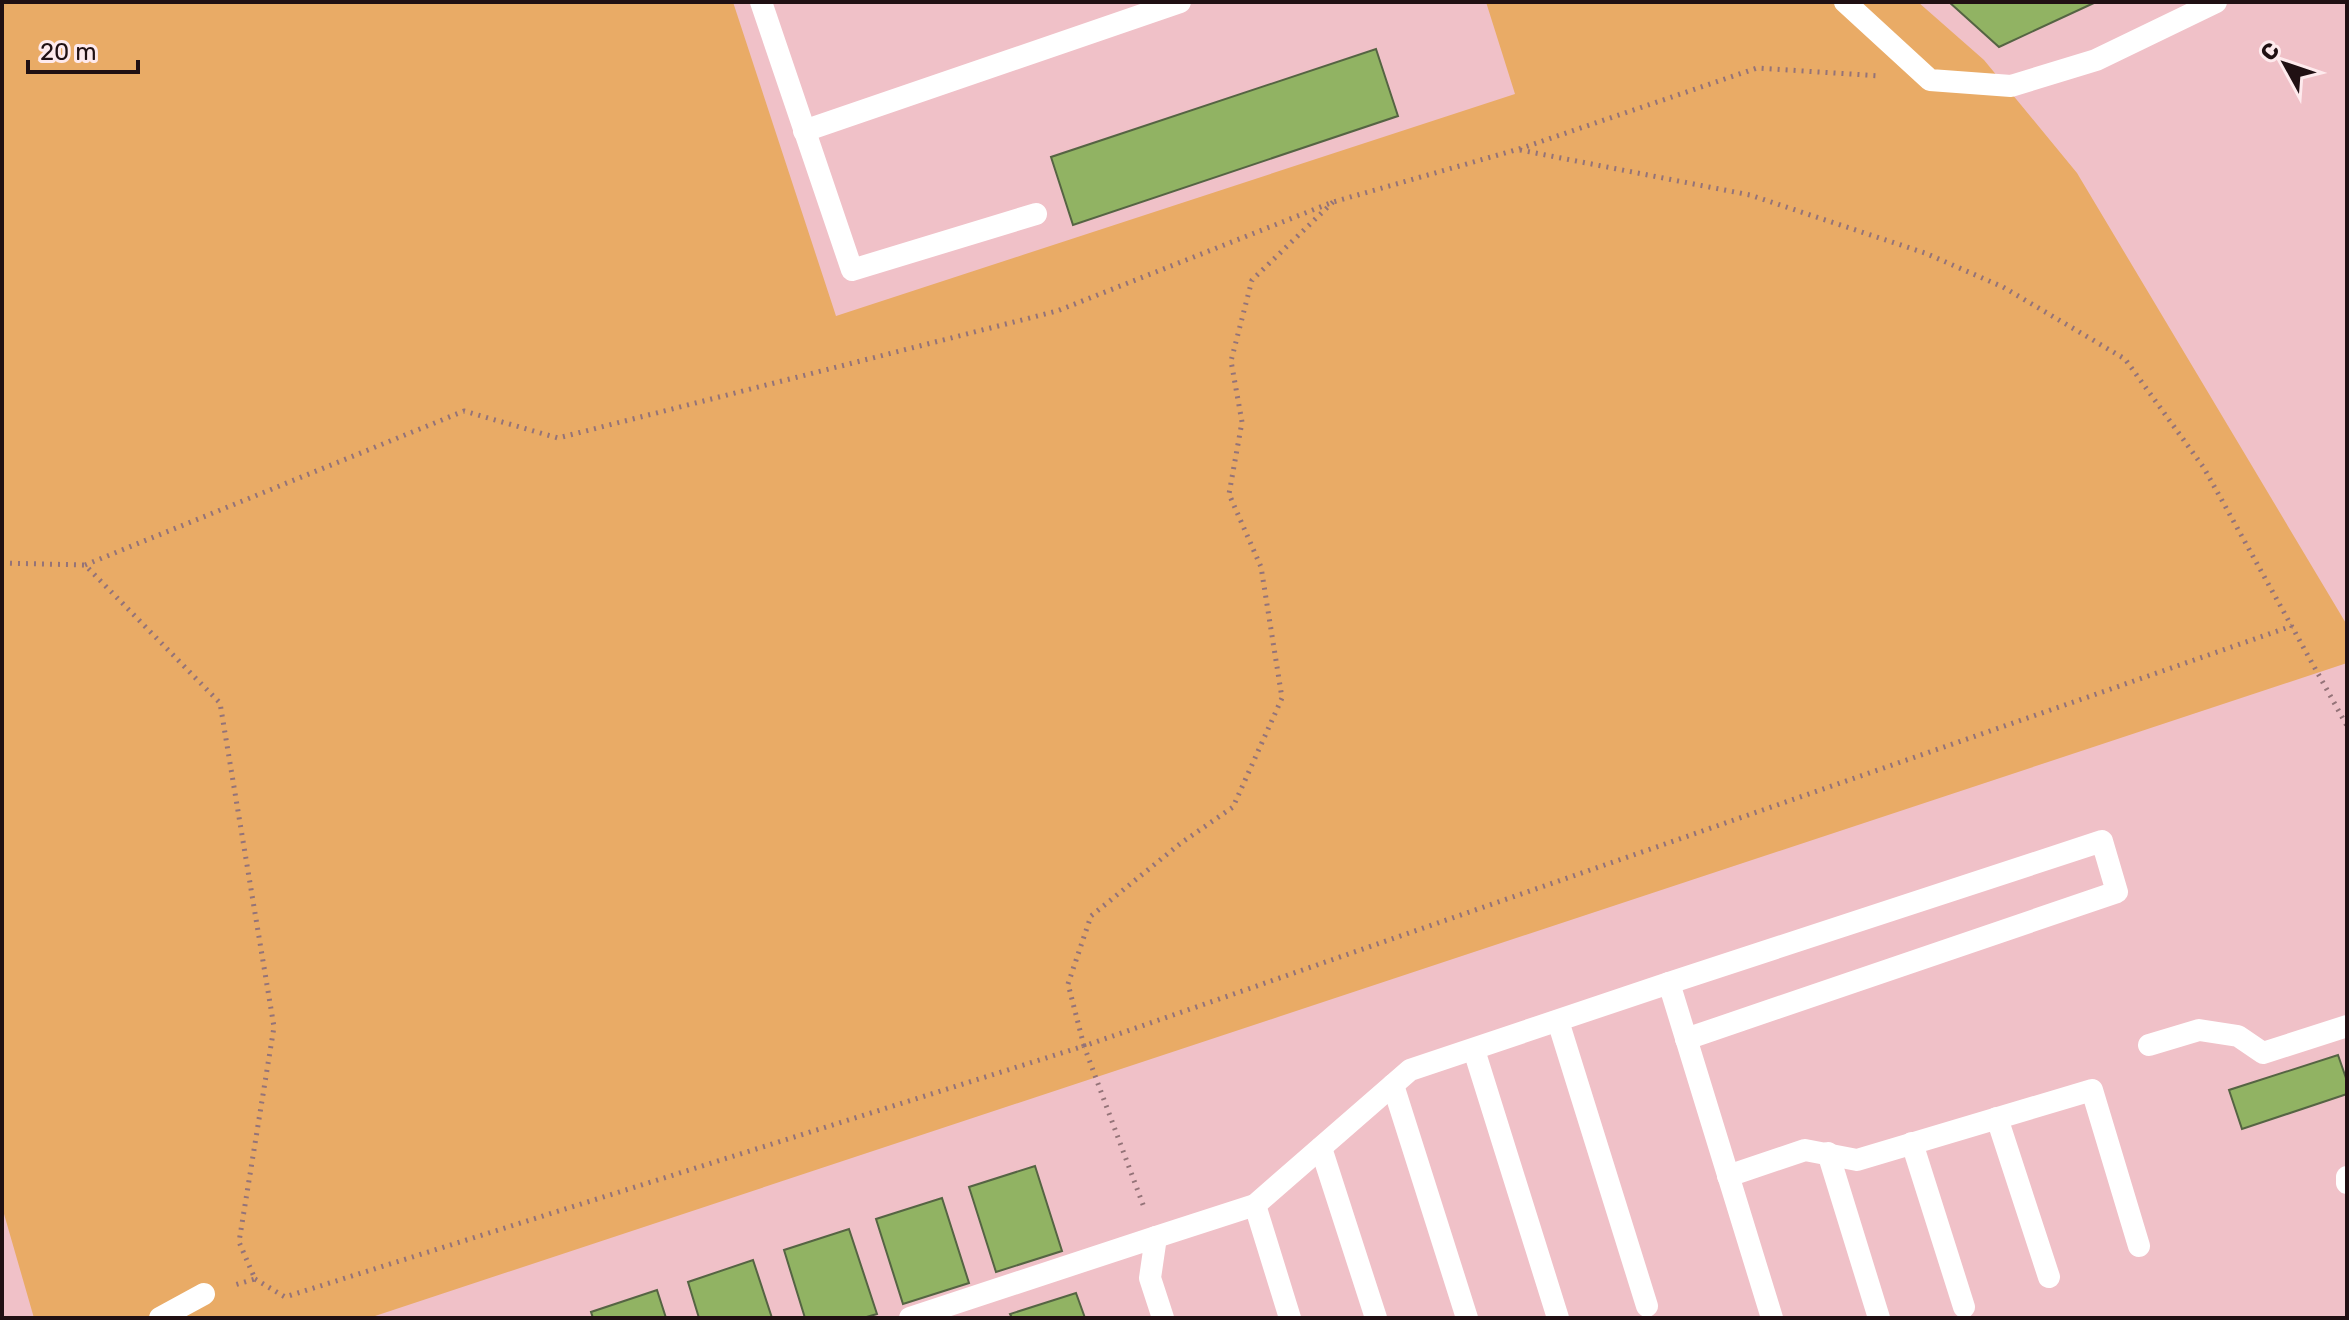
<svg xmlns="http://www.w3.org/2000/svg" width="2349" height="1320" font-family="Rubik,sans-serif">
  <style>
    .green { fill: #e9ab66 }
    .building { fill: #91b363; stroke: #556443; stroke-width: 2 }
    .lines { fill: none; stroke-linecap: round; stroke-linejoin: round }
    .path { stroke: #947378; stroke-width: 5; stroke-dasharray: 2 6; stroke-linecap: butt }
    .service { stroke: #fff; stroke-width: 22 }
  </style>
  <rect width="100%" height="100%" fill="#f0c1c8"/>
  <polygon class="green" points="2,2 733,2 836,316 1515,94 1486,2 1918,2 1984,60 2077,173 2347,625 2347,663 369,1318 34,1318 2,1207"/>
  <g class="building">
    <polygon points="1949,2 2096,2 1999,47"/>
    <polygon points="1376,49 1398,116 1073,225 1051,157"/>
    <polygon points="2338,1055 2347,1081 2347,1094 2242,1129 2229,1090"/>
    <polygon points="1035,1166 1062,1251 996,1272 969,1187"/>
    <polygon points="942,1198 969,1283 903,1304 876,1219"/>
    <polygon points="849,1229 877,1314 863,1318 805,1318 784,1250"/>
    <polygon points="753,1260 772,1318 699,1318 688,1282"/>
    <polygon points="657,1290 666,1318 593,1318 591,1312"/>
    <polygon points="1076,1293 1085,1318 1012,1318 1010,1314"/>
  </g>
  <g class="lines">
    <g class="path">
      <polyline points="1520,150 1750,195 1925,253 2003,287 2125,359 2204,468 2347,726"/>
      <polyline points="1333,202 1252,280 1231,361 1242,422 1229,494 1261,567 1282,698 1233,807 1181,843 1091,916 1068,984 1084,1046 2292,626"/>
      <polyline points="2,563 85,565 220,703 274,1027 239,1242 255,1279 231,1286"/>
      <polyline points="85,565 464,411 558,438 1057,311 1333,202 1519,149 1757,68 1881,76"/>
      <polyline points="255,1279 285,1297 1084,1046 1145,1210"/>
    </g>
    <g class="service">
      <polyline points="761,2 852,270 1036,214"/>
      <polyline points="1845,2 1930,80 2011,86 2096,60 2216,2"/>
      <polyline points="804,131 1180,2"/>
      <polyline points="1669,983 2102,841 2117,892 1686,1039"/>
      <polyline points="1558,1021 1647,1306"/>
      <polyline points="2149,1045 2199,1030 2238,1036 2263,1053 2347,1026"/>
      <polyline points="1474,1050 1558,1318"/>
      <polyline points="1393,1085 1467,1318"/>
      <polyline points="1997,1118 2049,1277"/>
      <polyline points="1912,1143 1964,1307"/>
      <polyline points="1321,1148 1376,1318"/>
      <polyline points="1828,1153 1879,1318"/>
      <polyline points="1728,1176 1805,1150 1857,1160 2092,1090 2139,1246"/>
      <polyline points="2347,1177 2347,1183"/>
      <polyline points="1255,1205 1290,1318"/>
      <polyline points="1156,1237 1255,1205 1410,1070 1669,983 1772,1318"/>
      <polyline points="160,1318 204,1294"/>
      <polyline points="910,1318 1156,1237 1150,1278 1163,1318"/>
    </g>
  </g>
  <rect width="2349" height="1320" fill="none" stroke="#201013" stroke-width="8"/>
  <g transform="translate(2285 64) rotate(310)" stroke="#feeaed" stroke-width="6" paint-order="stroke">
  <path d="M0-6L14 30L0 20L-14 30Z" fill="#201013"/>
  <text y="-12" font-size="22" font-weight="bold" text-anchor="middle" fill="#201013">С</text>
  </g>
  <path d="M28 60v12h110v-12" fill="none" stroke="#201013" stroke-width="4"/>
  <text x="40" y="60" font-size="24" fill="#201013" stroke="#feeaed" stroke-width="6" paint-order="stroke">20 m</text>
</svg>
